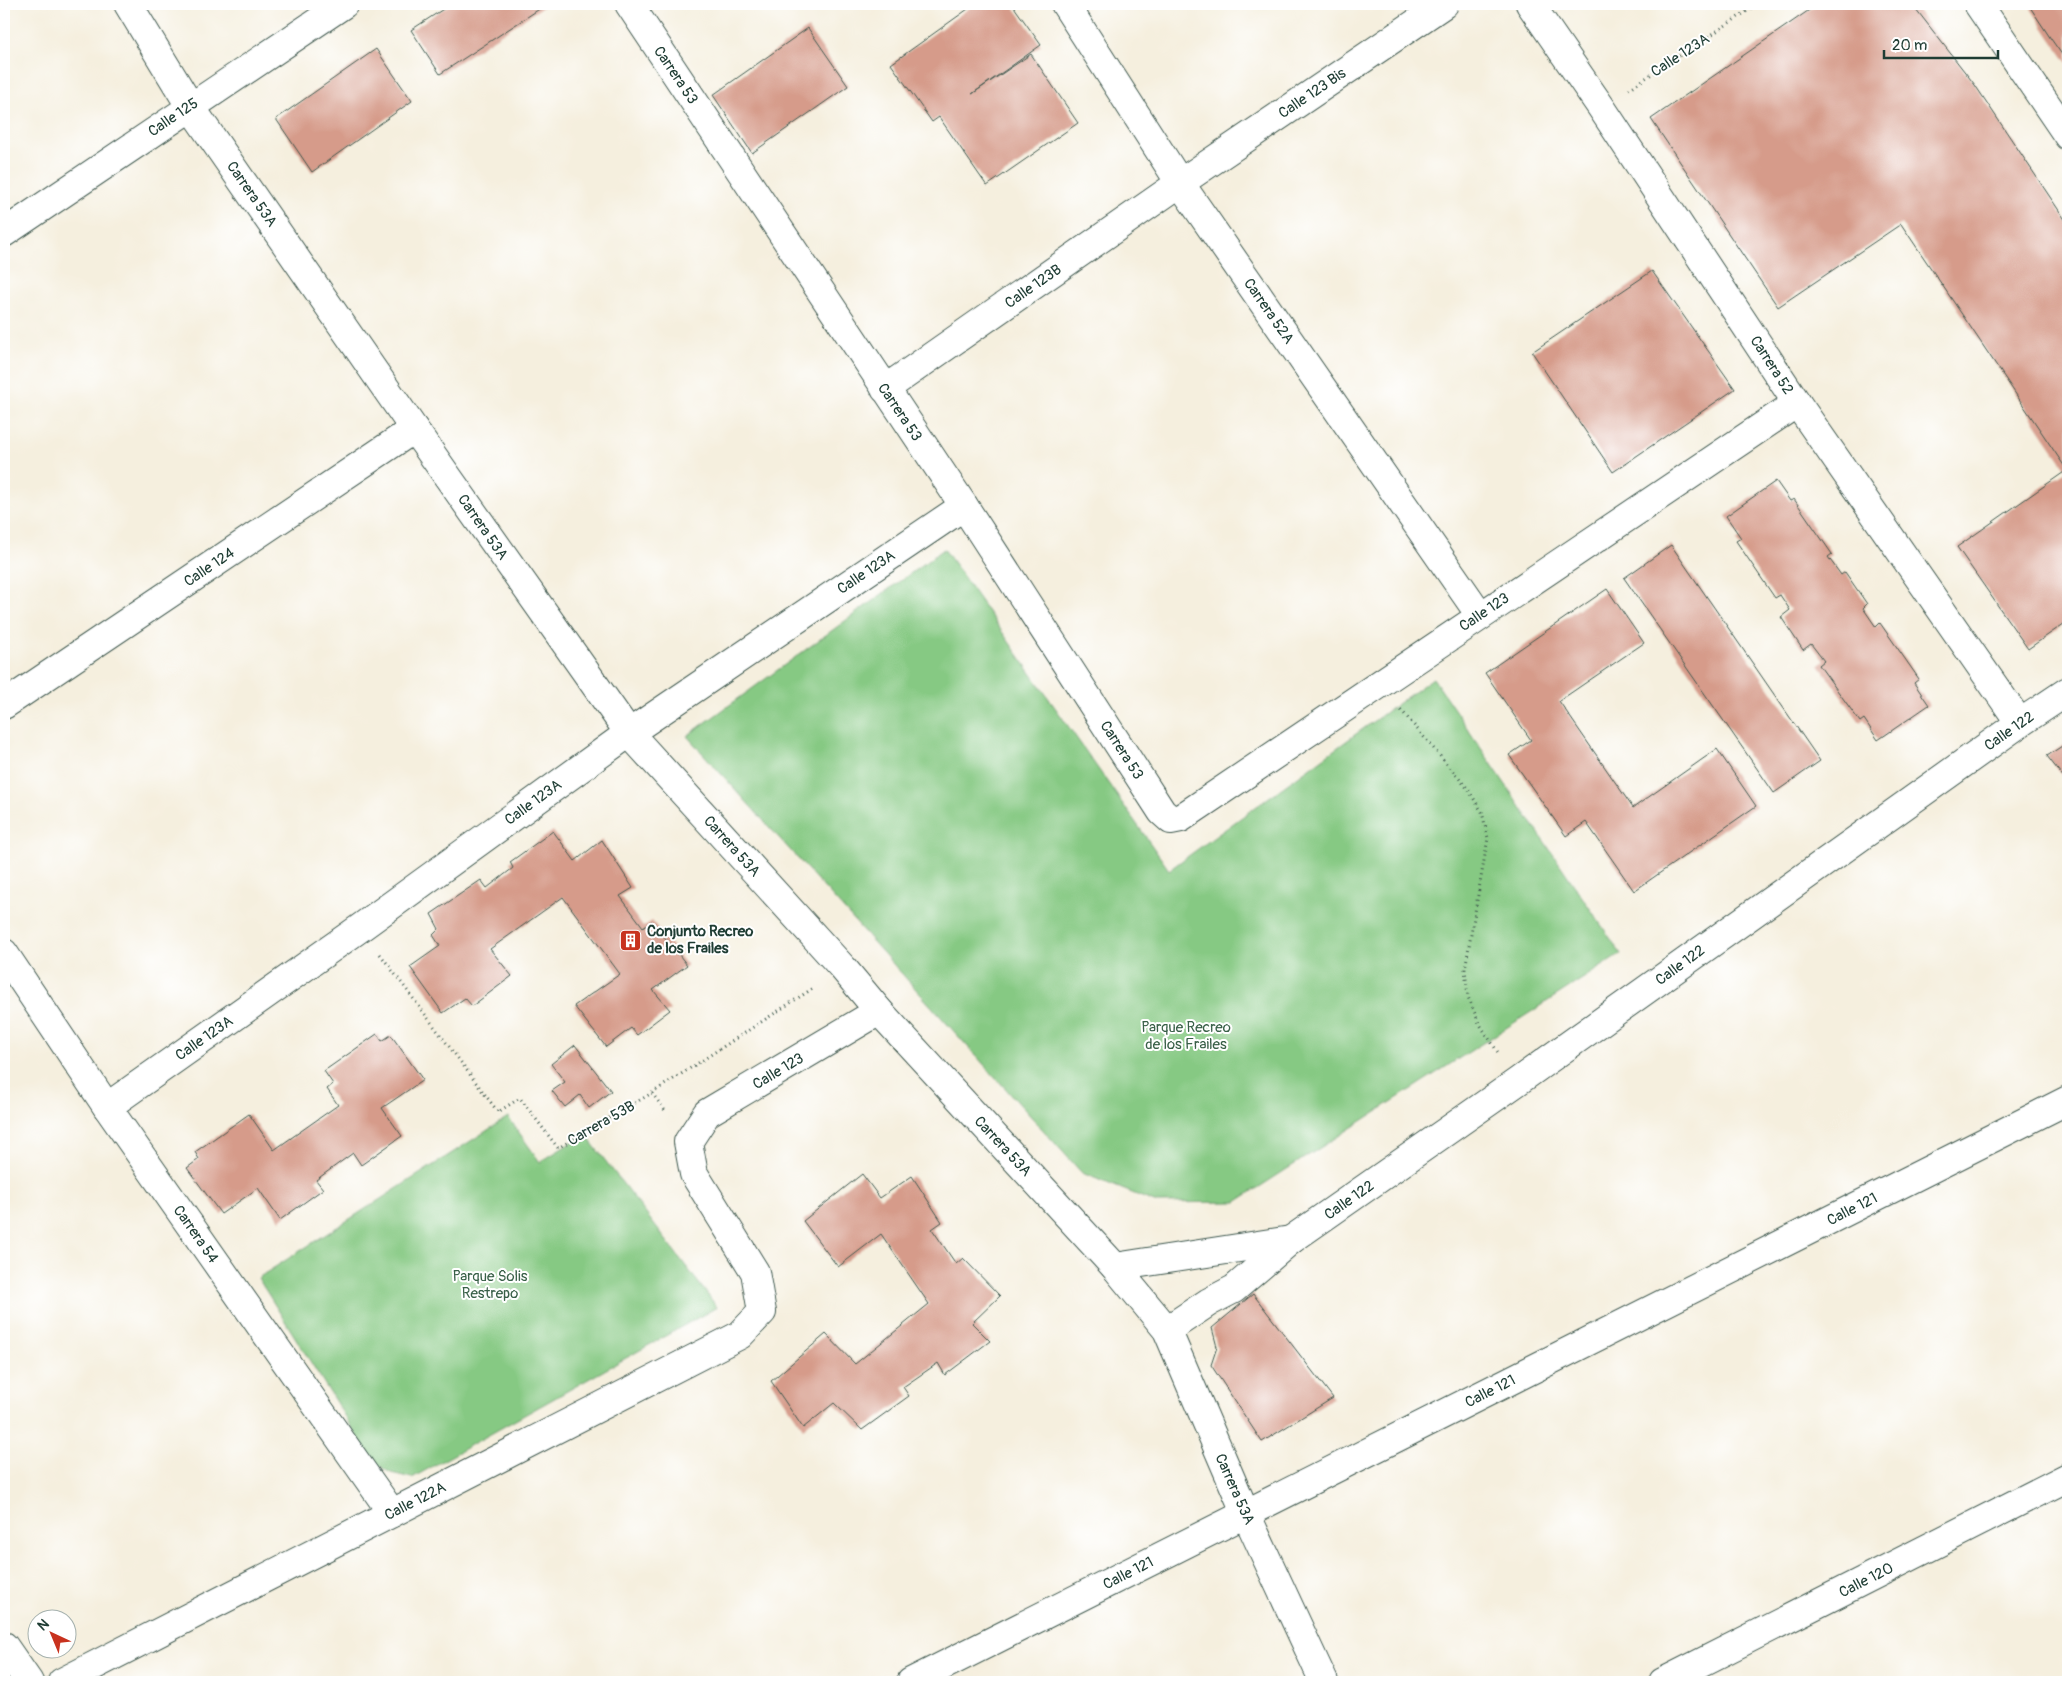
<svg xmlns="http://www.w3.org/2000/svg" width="2072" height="1686" font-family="Pangolin,sans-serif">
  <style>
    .green { fill: #86c983; stroke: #52835c }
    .building { fill: #d69b8a }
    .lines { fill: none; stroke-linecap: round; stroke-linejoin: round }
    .street-casing { stroke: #3f584e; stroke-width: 30 }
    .path { stroke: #3f584e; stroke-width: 3; stroke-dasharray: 1 4; stroke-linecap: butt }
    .street { stroke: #fff; stroke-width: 28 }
    .labels { text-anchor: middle; stroke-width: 4; stroke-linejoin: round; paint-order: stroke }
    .street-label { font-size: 15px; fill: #1f3d34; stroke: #fff }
    .poi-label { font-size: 15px; font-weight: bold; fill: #1f3d34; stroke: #fff; text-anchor: start }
    .park-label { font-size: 15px; fill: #396048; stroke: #fff }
  </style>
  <rect width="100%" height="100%" fill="#fff"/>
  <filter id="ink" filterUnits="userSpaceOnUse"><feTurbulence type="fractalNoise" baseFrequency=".02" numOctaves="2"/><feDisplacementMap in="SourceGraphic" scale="10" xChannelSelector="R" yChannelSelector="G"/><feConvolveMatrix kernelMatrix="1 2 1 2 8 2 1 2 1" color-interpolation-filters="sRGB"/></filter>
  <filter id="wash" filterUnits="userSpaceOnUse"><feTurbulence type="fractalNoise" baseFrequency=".0096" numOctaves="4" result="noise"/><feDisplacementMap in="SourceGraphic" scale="20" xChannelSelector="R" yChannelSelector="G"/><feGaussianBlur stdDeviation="1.12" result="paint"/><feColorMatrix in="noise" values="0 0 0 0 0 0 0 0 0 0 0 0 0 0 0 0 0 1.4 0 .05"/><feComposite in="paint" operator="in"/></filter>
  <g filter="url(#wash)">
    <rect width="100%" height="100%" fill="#f5efde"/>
    <g class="green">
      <polygon points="944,549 1169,870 1433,678 1621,954 1236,1202 1157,1203 1082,1173 687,736"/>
      <polygon points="508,1117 540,1162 585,1134 717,1307 412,1478 391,1473 374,1463 258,1278"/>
    </g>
    <g id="blocks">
      <g class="building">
        <polygon points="451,4 543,4 544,6 440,74 411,30"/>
        <polygon points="975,4 1012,4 1041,45 972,94 1031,54 1078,123 987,186 939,117 932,122 891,64"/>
        <polygon points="1818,4 1912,4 1975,85 2068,224 2068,621 2028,649 1957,547 2067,470 1901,224 1778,307 1651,119"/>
        <polygon points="2028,4 2068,4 2068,63 2051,39"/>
        <polygon points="808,28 848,86 752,153 713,95"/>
        <polygon points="376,49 412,101 312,172 276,119"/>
        <polygon points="1652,271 1735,389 1613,472 1532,352"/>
        <polygon points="1776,481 1790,501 1794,499 1832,554 1828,557 1841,575 1845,572 1867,604 1863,608 1876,627 1880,623 1919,679 1914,683 1929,705 1878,740 1864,719 1860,722 1819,665 1824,661 1811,644 1803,650 1781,617 1790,610 1780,595 1775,598 1736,541 1741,538 1726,516"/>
        <polygon points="1671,545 1820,761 1774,793 1624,578"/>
        <polygon points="1607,589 1644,643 1559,701 1633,808 1717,749 1756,806 1634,891 1586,822 1566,836 1509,755 1531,740 1485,673"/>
        <polygon points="2068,742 2068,783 2047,756"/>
        <polygon points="553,831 575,861 602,840 633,888 620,896 643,927 652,921 687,965 653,990 670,1010 637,1035 631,1028 606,1047 574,1006 620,974 563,897 490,949 512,976 472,1006 465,998 443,1013 410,967 440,946 433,935 439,929 431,914 481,880 487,888 513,868 510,862"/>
        <polygon points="377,1034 382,1041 391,1035 423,1080 382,1108 402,1136 361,1165 353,1153 316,1180 323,1189 280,1220 258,1188 221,1214 187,1168 199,1159 195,1152 249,1114 274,1150 338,1105 327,1089 333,1084 324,1071"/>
        <polygon points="575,1045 611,1091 589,1108 580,1095 565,1107 552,1091 565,1082 551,1064"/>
        <polygon points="862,1174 880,1198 912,1176 942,1222 932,1229 956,1264 963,1258 1000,1296 972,1323 990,1341 945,1375 938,1363 903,1387 909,1396 862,1430 834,1403 803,1428 771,1381 826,1334 855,1364 929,1304 881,1234 838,1267 803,1221"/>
        <polygon points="1253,1294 1333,1398 1262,1442 1211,1365 1217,1347 1212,1328"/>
      </g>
    </g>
  </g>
  <g filter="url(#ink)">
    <use href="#blocks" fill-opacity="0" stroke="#3f584e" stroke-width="1"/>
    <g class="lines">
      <defs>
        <g id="street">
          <polyline points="128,4 190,106 414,429 629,733 843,968 879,1011 1115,1267 1167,1330 1246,1514 1324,1682"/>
          <polyline points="629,4 964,506 1162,812 1171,820 1181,818 1797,403"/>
          <polyline points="1065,4 1180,183 1480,615"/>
          <polyline points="1530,4 1601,107 1797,403 2020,723"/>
          <polyline points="1978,4 2068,136"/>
          <polyline points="4,233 344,4"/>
          <polyline points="885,389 1180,183 1444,4"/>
          <polyline points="4,705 414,429"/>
          <polyline points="4,953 107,1107 392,1513"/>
          <polyline points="107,1107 360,928 629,733 964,506"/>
          <polyline points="1115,1267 1291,1240"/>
          <polyline points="1167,1330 1209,1302 1234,1289 1291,1240 1517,1082 2020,723 2068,691"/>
          <polyline points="4,1646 29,1682"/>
          <polyline points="62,1682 740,1335 762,1312 755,1272 694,1174 688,1142 707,1113 879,1011"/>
          <polyline points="911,1682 2068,1100"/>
          <polyline points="1663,1682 2068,1477"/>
        </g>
      </defs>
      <use href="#street" class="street-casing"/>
      <g class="path">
        <polyline points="1629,89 1758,4"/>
        <polyline points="1401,710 1468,789 1482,812 1488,838 1465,969 1468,997 1479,1023 1499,1054"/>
        <polyline points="380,954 498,1112 520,1098 558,1148 652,1093 666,1112"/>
        <polyline points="652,1093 815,987"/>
      </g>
      <use href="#street" class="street"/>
    </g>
  </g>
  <defs>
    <symbol id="building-square" viewBox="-11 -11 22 22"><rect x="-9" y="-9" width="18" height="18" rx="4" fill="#c8321e" stroke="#fff"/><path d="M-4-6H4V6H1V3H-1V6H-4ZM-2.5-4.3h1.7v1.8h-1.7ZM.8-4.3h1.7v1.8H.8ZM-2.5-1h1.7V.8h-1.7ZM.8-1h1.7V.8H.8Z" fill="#fff"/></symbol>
  </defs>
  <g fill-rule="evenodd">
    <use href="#building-square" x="618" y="928" width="25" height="25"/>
  </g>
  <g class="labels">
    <g class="street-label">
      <text transform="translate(1680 55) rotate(-33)" y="5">Calle 123A</text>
      <text transform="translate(676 75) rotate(56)" y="5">Carrera 53</text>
      <text transform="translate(1312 93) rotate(-34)" y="5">Calle 123 Bis</text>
      <text transform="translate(173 117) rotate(-34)" y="5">Calle 125</text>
      <text transform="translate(252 194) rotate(55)" y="5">Carrera 53A</text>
      <text transform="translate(1033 286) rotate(-35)" y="5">Calle 123B</text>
      <text transform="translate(1269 311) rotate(55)" y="5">Carrera 52A</text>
      <text transform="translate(1772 365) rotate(57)" y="5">Carrera 52</text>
      <text transform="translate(900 412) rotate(56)" y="5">Carrera 53</text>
      <text transform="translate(483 527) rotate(55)" y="5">Carrera 53A</text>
      <text transform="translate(209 567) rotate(-34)" y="5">Calle 124</text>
      <text transform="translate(866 572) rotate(-34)" y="5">Calle 123A</text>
      <text transform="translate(1484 612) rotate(-34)" y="5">Calle 123</text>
      <text transform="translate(2009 731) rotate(-35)" y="5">Calle 122</text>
      <text transform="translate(1122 750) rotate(57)" y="5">Carrera 53</text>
      <text transform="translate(533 802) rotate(-36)" y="5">Calle 123A</text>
      <text transform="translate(732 846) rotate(48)" y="5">Carrera 53A</text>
      <text transform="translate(1680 965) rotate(-36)" y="5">Calle 122</text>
      <text transform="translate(204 1038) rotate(-35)" y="5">Calle 123A</text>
      <text transform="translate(778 1071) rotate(-31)" y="5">Calle 123</text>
      <text transform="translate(601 1123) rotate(-30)" y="5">Carrera 53B</text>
      <text transform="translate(1003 1146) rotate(47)" y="5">Carrera 53A</text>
      <text transform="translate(1349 1200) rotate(-35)" y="5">Calle 122</text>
      <text transform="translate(1852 1209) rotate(-27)" y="5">Calle 121</text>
      <text transform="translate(196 1234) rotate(55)" y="5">Carrera 54</text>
      <text transform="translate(1490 1391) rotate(-27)" y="5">Calle 121</text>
      <text transform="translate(1235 1489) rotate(66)" y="5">Carrera 53A</text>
      <text transform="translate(415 1501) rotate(-27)" y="5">Calle 122A</text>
      <text transform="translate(1128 1573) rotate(-27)" y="5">Calle 121</text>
      <text transform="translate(1866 1580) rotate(-27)" y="5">Calle 120</text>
    </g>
    <g class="poi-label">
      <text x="647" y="936">Conjunto Recreo<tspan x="647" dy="17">de los Frailes</tspan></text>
    </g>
    <g class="park-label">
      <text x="1186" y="1032">Parque Recreo<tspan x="1186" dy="17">de los Frailes</tspan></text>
      <text x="490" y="1281">Parque Solis<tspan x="490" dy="17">Restrepo</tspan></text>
    </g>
  </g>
  <rect width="2072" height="1686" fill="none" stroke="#fff" stroke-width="20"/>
  <g transform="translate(52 1634) rotate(316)"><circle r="24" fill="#ffffff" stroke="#a5b1ae"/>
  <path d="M0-4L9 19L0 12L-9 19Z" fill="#c8321e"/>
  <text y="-8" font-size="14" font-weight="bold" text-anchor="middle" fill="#1f3d34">N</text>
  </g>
  <path d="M1884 50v8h114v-8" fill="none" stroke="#1f3d34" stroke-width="2.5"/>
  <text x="1892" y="50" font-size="15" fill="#1f3d34" stroke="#ffffff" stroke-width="4" paint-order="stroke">20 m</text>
</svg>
